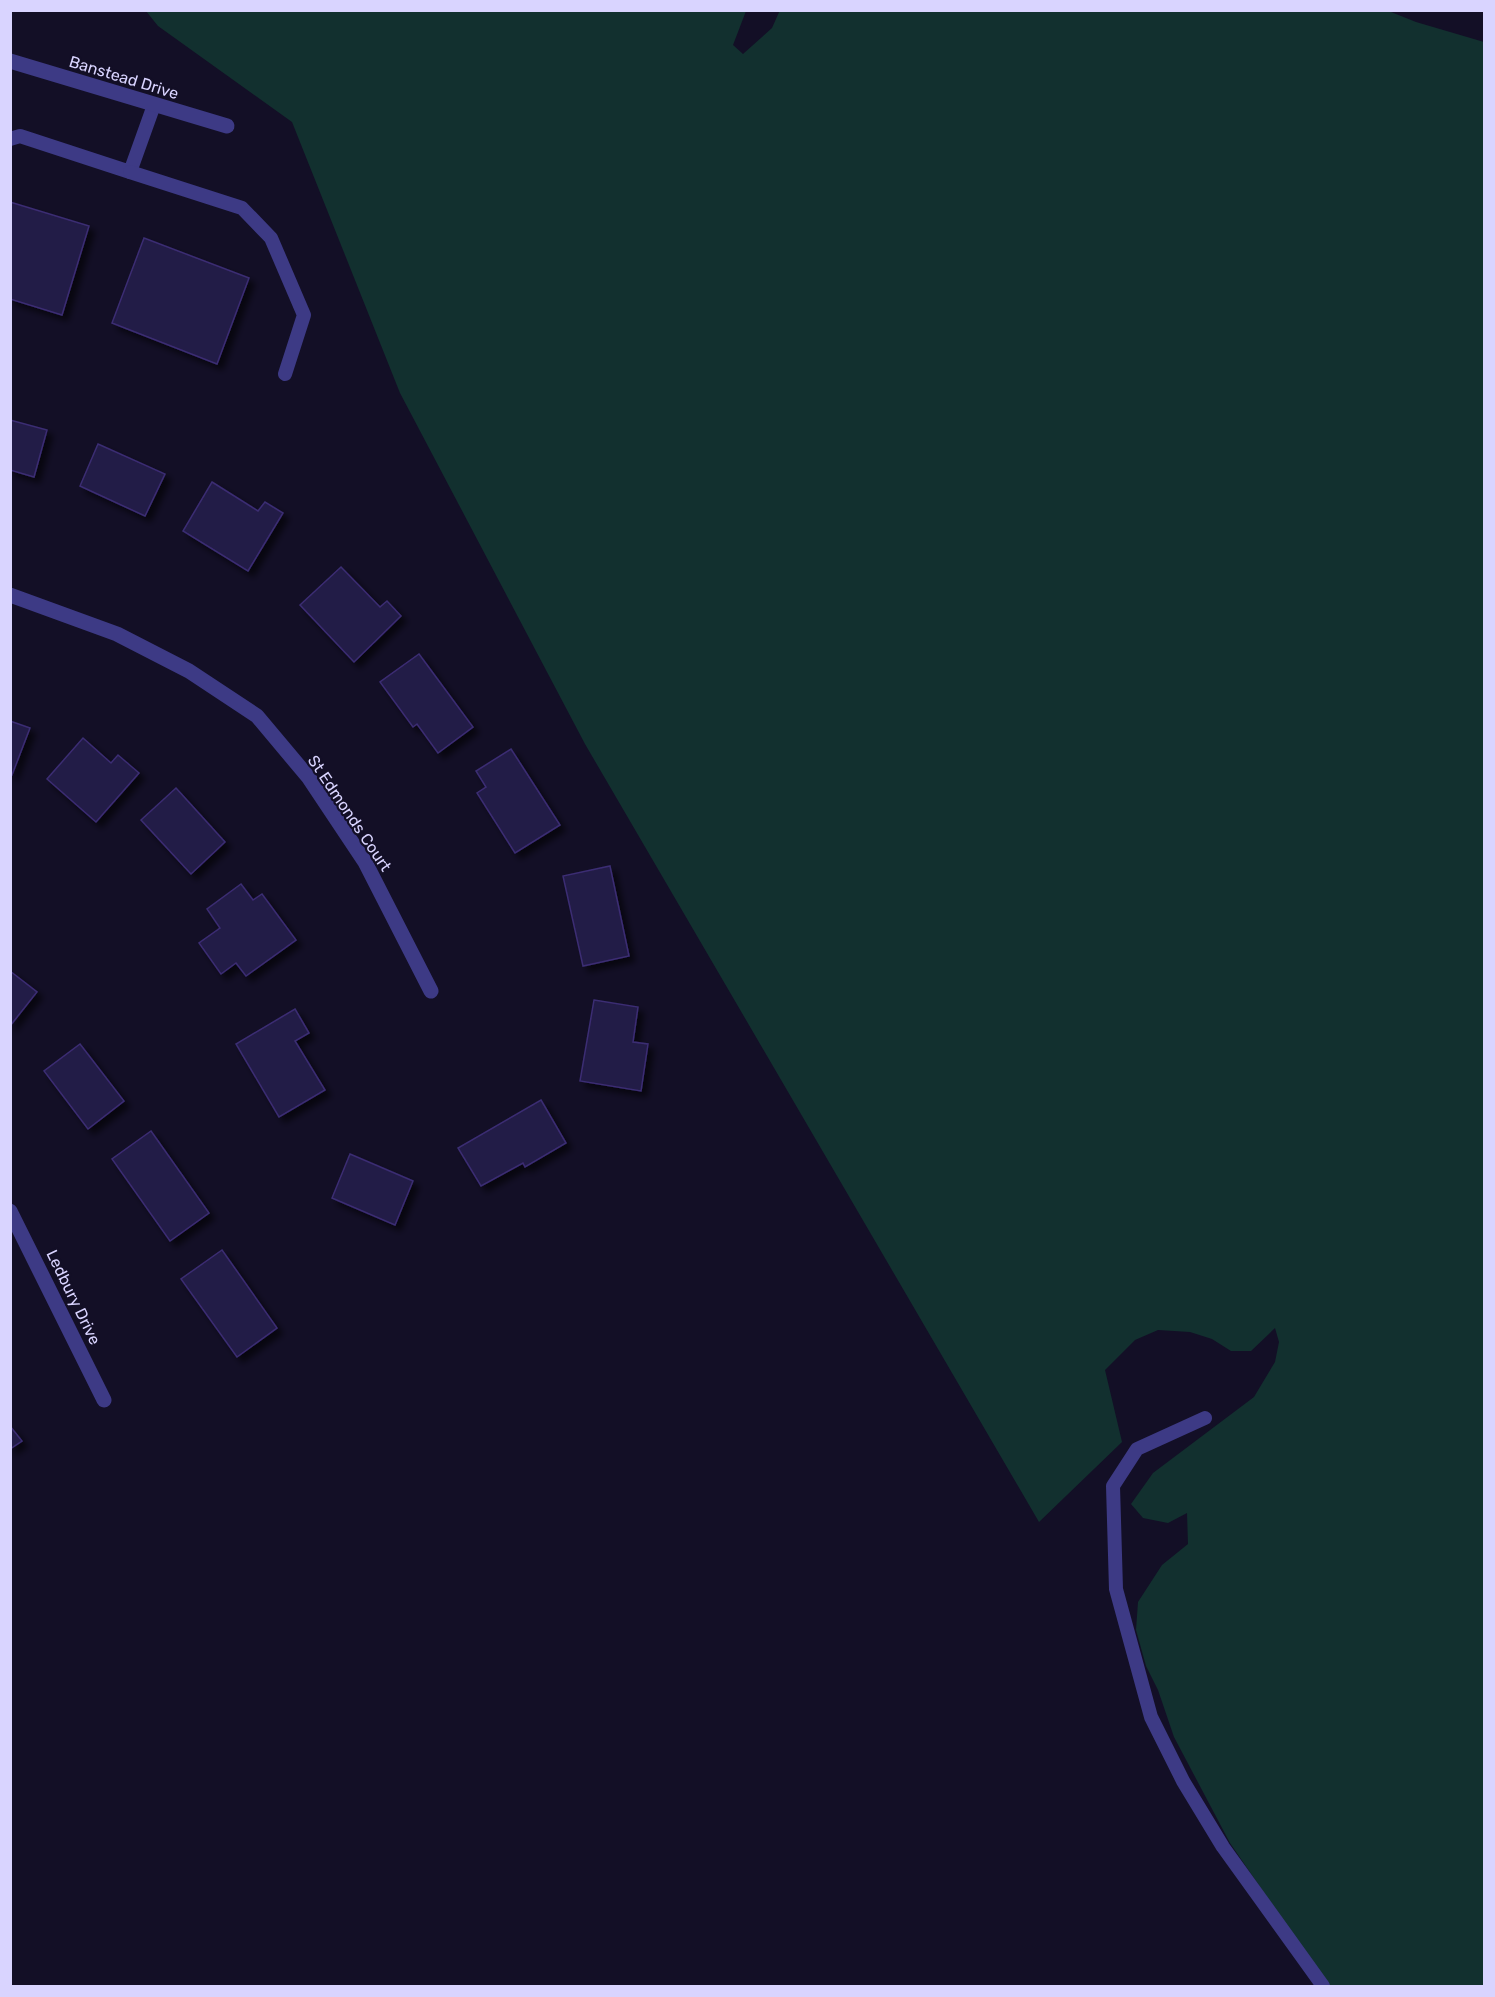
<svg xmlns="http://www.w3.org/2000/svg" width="1495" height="1997" font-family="Rubik,sans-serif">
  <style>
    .green { fill: #12302f }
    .building { fill: #241b47; stroke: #3b2d73; stroke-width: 1.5; filter: url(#shadow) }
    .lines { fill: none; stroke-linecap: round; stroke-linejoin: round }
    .lane { stroke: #3d3a85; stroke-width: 14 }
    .street { stroke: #3d3a85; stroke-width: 15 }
    .labels { text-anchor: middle; stroke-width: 4.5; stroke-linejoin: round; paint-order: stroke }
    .street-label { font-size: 16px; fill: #d9d4ff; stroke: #130f26 }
  </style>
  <defs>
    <filter id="shadow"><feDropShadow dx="5.5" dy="5.5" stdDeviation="3" flood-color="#0009"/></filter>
  </defs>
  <rect width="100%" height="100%" fill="#130f26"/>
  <polygon class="green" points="780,10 1386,10 1416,22 1484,42 1484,1986 1328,1986 1230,1843 1174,1737 1158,1690 1146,1666 1136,1630 1138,1602 1162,1565 1188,1544 1187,1513 1168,1523 1143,1518 1131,1504 1153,1473 1254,1397 1275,1362 1279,1342 1275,1328 1251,1351 1231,1351 1212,1339 1190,1332 1158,1330 1135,1340 1105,1370 1122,1442 1039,1522 585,744 400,393 292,122 158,26 146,11 746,11 733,45 743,54 772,28"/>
  <g class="building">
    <polygon points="10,202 89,226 62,315 10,299"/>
    <polygon points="144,238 249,278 217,364 112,323"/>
    <polygon points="10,420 47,430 34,477 10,470"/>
    <polygon points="98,444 165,474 145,516 80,486"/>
    <polygon points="212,482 258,511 265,502 283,513 248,571 183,531"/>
    <polygon points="341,567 380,607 387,601 401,616 354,662 300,605"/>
    <polygon points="419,654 473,727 438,753 417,724 413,727 380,682"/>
    <polygon points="10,721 30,728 12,775 10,774"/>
    <polygon points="83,738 111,763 118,755 139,773 96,822 47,779"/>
    <polygon points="511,749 560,825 515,853 477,793 486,787 476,771"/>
    <polygon points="176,788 225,842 191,874 141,820"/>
    <polygon points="610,866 629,956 583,966 563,876"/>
    <polygon points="241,884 253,900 262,894 296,940 246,976 236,963 221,974 199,943 220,928 207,909"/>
    <polygon points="10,971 37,992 10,1026"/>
    <polygon points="594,1000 638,1007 633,1042 648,1044 641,1091 580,1081"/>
    <polygon points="295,1009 309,1033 295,1041 325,1090 279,1117 236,1044"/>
    <polygon points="80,1044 124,1101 88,1129 44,1071"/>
    <polygon points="541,1100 566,1143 525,1167 523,1163 481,1186 458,1148"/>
    <polygon points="151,1131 209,1213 170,1241 112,1159"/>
    <polygon points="350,1154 413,1181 395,1225 332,1198"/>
    <polygon points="222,1250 277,1328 237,1357 181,1279"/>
    <polygon points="10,1426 22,1441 10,1449"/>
  </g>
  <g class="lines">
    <g class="lane">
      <polyline points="10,139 20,136 130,172 154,105"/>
      <polyline points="130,172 242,208 271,238 304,315 285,374"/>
      <polyline points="1205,1418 1137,1449 1113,1486 1116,1589 1151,1717 1183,1781 1223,1847 1323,1986"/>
    </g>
    <g class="street">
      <polyline points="10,61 227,126"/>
      <polyline points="10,595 117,634 189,671 257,716 309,778 365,862 431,991"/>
      <polyline points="10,1211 104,1400"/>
    </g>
  </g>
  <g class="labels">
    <g class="street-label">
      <text transform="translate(124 77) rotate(17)" y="6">Banstead Drive</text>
      <text transform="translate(350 813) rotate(56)" y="6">St Edmonds Court</text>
      <text transform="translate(74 1297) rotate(64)" y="6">Ledbury Drive</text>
    </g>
  </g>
  <rect width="1495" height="1997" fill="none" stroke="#d9d4ff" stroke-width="24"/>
</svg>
